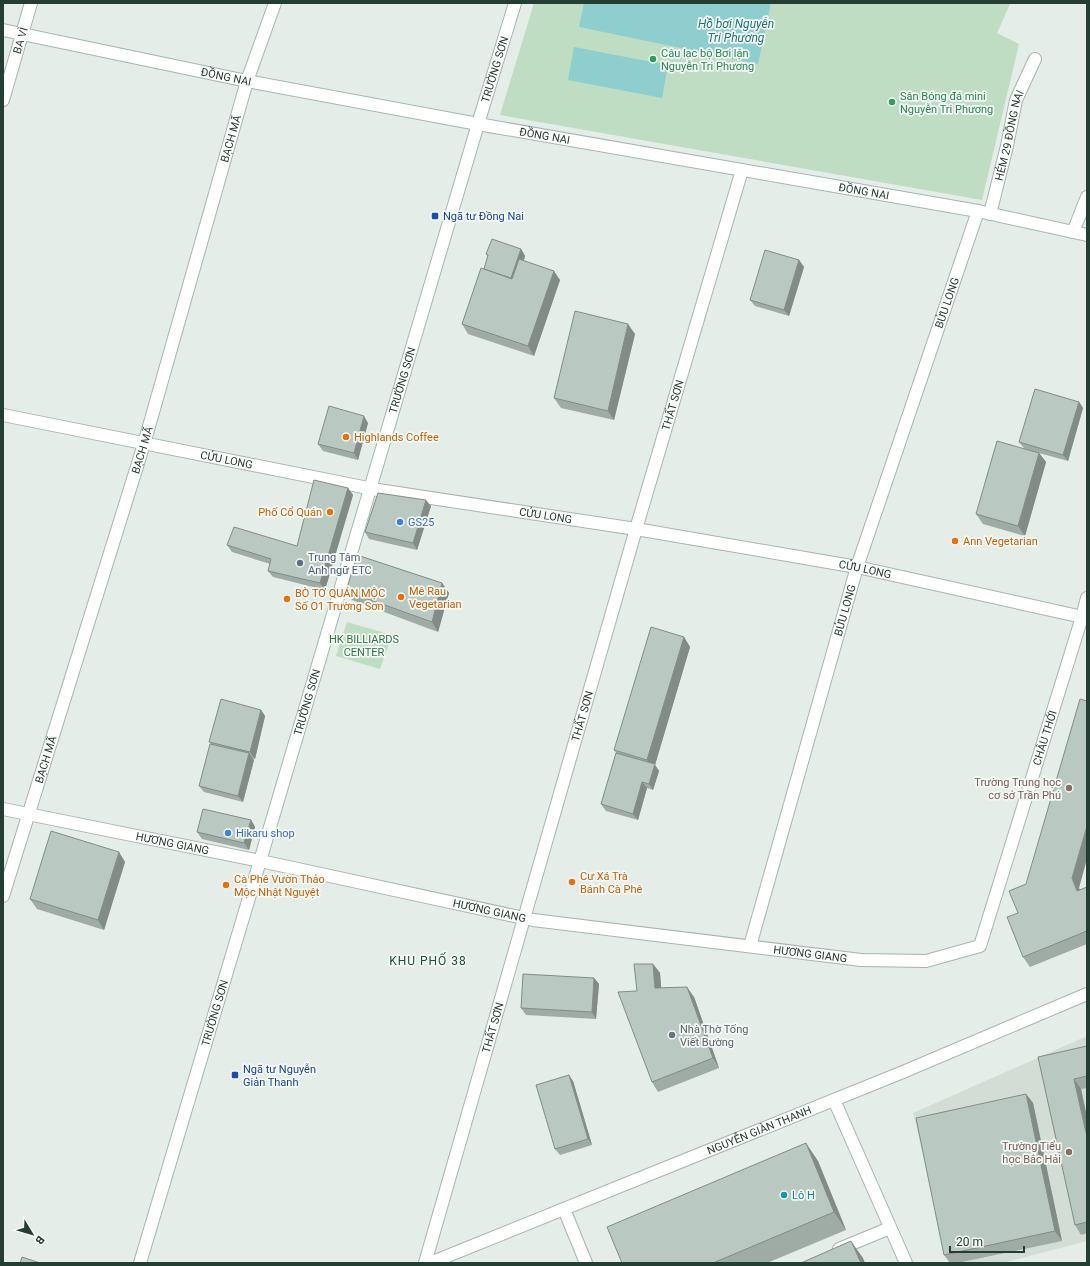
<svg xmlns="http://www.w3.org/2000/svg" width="1090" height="1266" font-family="Roboto,sans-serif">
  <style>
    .built { fill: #d2ddd6 }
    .green { fill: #beddc2 }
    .water { fill: #8fcecf }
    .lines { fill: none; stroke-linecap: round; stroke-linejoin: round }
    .lane-casing { stroke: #a7b5ae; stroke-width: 14 }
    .street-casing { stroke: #a7b5ae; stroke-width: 14 }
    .secondary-casing { stroke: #a3b8ae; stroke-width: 14 }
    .lane { stroke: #fff; stroke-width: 12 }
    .street { stroke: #fff; stroke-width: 12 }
    .secondary { stroke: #fff; stroke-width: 12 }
    .wall { fill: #9faca5 }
    .shaded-wall { fill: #828c86 }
    .building { fill: #b9c8c0; stroke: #828c86 }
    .leisure-dot { fill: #2e9e5b; stroke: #f5f9f6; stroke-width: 1.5 }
    .transit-dot { fill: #1a4fb4; stroke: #f5f9f6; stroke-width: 1.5 }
    .food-dot { fill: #e8710a; stroke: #f5f9f6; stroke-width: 1.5 }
    .shop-dot { fill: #3f7fe0; stroke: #f5f9f6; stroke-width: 1.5 }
    .service-dot { fill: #5c6f8a; stroke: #f5f9f6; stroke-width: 1.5 }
    .education-dot { fill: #8d6e63; stroke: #f5f9f6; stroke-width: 1.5 }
    .worship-dot { fill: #6b7280; stroke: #f5f9f6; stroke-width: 1.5 }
    .culture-dot { fill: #0f9aa8; stroke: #f5f9f6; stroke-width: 1.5 }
    .labels { text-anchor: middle; stroke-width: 3.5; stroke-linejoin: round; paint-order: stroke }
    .street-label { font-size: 11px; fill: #243e33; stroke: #f5f9f6 }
    .leisure-label { font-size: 11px; fill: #27864d; stroke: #f5f9f6; text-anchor: start }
    .transit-label { font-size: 11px; fill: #164399; stroke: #f5f9f6; text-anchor: start }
    .food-label { font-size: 11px; fill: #c56008; stroke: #f5f9f6; text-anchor: start }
    .shop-label { font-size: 11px; fill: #366cbe; stroke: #f5f9f6; text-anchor: start }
    .service-label { font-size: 11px; fill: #4e5e75; stroke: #f5f9f6; text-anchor: start }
    .park-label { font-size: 11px; fill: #307340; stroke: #f5f9f6 }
    .education-label { font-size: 11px; fill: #785e54; stroke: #f5f9f6; text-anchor: end }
    .worship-label { font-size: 11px; fill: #5b616d; stroke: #f5f9f6; text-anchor: start }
    .culture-label { font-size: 11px; fill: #0d838f; stroke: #f5f9f6; text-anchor: start }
    .water-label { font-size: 12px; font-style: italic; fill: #207578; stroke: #f5f9f6 }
    .neighbourhood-label { font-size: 12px; letter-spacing: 1px; fill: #204f3d; stroke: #f5f9f6 }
  </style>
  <rect width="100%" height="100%" fill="#e4ede8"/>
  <polygon class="built" points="1087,1036 1087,1241 1002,1263 949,1263 913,1113"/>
  <g class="green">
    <polygon points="534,3 1007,3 1010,4 997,33 1019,44 982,200 500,115"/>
    <polygon points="347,622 392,635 380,669 336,656"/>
  </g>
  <g class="water">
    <polygon points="584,3 771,3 758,64 579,27"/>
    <polygon points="574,47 668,65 662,98 568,80"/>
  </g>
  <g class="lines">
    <defs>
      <g id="lane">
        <path id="s1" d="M990,214L1007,146L1016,100L1035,59"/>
        <polyline points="1073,232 1087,197"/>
      </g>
      <g id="street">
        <path id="s2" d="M3,100L31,3"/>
        <path id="s3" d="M478,124L515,3"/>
        <path id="s4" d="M3,415L378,490L636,529L857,567L1087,618"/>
        <path id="s5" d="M3,809L270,863L533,920L861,960L926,961L980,946L1082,617L1087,598"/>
        <path id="s6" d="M3,896L144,444L247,81L275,3"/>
        <path id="s7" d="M750,946L857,567L978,211"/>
        <polyline points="834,1100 906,1263"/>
        <polyline points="564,1209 586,1263"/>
        <polyline points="839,1249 890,1228"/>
        <path id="s8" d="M425,1263L636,529L742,170"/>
        <path id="s9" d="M430,1263L903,1072L1087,994"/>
      </g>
      <g id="secondary">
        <path id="s10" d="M3,30L247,81L478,124L978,211L1087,235"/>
        <path id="s11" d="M140,1263L260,861L478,124"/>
      </g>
    </defs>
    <use href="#lane" class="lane-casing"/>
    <use href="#street" class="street-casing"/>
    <use href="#secondary" class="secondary-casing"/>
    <use href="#lane" class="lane"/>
    <use href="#street" class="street"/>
    <use href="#secondary" class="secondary"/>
  </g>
  <g class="wall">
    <polygon points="521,249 525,256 524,261 560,280 534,356 468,334 462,324 484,269 488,257 486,254"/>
    <polygon points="799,260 804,267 789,316 755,306 750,300"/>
    <polygon points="635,334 614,420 561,408 554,398"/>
    <polygon points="1079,402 1083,408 1068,461 1039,453 1046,462 1025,536 983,524 976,514 1024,448 1019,442"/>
    <polygon points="368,423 358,460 323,451 318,444"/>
    <polygon points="348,488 353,495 325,590 273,577 268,571 270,564 232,552 227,545 297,546"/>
    <polygon points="431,506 417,550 369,539 365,532"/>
    <polygon points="442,583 449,593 438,632 352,600 346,591"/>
    <polygon points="684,637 690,647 655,765 659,771 653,790 647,788 638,820 606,811 601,804 616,753 614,750"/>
    <polygon points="261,710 265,716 255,759 252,758 254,760 243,802 204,792 199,786 211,744 209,742"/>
    <polygon points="251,820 255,827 249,850 202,839 197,832"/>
    <polygon points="125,862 104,930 37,909 30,899"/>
    <polygon points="1087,887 1087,944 1030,967 1023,957 1079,888 1080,890"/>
    <polygon points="653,964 660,973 661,988 694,997 719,1068 658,1092 652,1082 637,991"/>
    <polygon points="594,978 599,984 596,1019 526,1015 521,1008"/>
    <polygon points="1087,1046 1087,1088 1081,1089 1087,1117 1087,1233 1081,1235 1075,1225 1038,1057"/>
    <polygon points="573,1081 592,1145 560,1155 555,1149"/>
    <polygon points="1026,1094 1033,1103 1062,1241 957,1263 950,1263 944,1255"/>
    <polygon points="818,1161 846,1230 767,1263 622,1263"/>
  </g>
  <g class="shaded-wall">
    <polygon points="521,249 525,256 515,287 510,280"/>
    <polygon points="799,260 804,267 789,316 784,310"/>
    <polygon points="554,271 560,280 534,356 528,346"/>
    <polygon points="628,324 635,334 614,420 608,411"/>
    <polygon points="1079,402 1083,408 1068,461 1063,455"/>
    <polygon points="364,416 368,423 358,460 354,453"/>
    <polygon points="1039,453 1046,462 1025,536 1018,526"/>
    <polygon points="348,488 353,495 325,590 320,583"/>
    <polygon points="426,500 431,506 417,550 413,543"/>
    <polygon points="442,583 449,593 438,632 432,622"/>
    <polygon points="684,637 690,647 655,765 659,771 653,790 649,784 653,768 647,760"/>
    <polygon points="261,710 265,716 255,759 250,752"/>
    <polygon points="249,753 254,760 243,802 238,796"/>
    <polygon points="642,782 647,788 638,820 633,814"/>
    <polygon points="251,820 255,827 249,850 244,843"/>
    <polygon points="1087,826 1087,859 1079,888 1084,901 1077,891 1072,878"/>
    <polygon points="119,852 125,862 104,930 98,920"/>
    <polygon points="653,964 660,973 662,998 655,988"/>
    <polygon points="594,978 599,984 596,1019 592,1012"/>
    <polygon points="687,987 694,997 719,1068 713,1058"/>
    <polygon points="569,1075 573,1081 592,1145 588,1139"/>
    <polygon points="1074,1079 1081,1089 1087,1117 1087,1137"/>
    <polygon points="1026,1094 1033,1103 1062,1241 1055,1231"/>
    <polygon points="806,1143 818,1161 846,1230 834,1212"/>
    <polygon points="851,1241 863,1258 865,1263 861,1263"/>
  </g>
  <g class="building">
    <polygon points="492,239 521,249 511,278 484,269 488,255 486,254"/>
    <polygon points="765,250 799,260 784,310 750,300"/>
    <polygon points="519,259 554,271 528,346 462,324 481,268 512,279"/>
    <polygon points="575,311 628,324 608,411 554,398"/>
    <polygon points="1035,389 1079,402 1063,455 1019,442"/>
    <polygon points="329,406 364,416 354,453 318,444"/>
    <polygon points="997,441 1039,453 1018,526 976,514"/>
    <polygon points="314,480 348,488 320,583 268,571 271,559 227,545 234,527 297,546"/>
    <polygon points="378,493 426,500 413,543 365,532"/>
    <polygon points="357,555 442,583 432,622 346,591"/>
    <polygon points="651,627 684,637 647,760 614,750"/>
    <polygon points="221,699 261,710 250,752 209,742"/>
    <polygon points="1080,699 1087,701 1087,826 1072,878 1077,891 1087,887 1087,931 1023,957 1007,917 1018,913 1009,891 1026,884"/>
    <polygon points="210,744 249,753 238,796 199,786"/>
    <polygon points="616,753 655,764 649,784 642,782 633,814 601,804"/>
    <polygon points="203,809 251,820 244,843 197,832"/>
    <polygon points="51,831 119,852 98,920 30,899"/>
    <polygon points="634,964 653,964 655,988 687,987 713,1058 652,1082 618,992 637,991"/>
    <polygon points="523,974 594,978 592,1012 521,1008"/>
    <polygon points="1087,1046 1087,1076 1074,1079 1087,1137 1087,1222 1075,1225 1038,1057"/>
    <polygon points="569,1075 588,1139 555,1149 536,1085"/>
    <polygon points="1026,1094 1055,1231 944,1255 916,1118"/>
    <polygon points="806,1143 834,1212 713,1263 622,1263 607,1227"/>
    <polygon points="851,1241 861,1263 801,1263"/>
    <polygon points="22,1257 40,1263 20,1263"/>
  </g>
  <g class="leisure-dot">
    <circle cx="653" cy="59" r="4"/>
    <circle cx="892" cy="102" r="4"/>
  </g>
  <g class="transit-dot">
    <rect x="431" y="212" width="8" height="8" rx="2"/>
    <rect x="231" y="1071" width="8" height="8" rx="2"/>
  </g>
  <g class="food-dot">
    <circle cx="346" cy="437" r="4"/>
    <circle cx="330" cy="512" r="4"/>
    <circle cx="955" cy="541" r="4"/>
    <circle cx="401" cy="597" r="4"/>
    <circle cx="287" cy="599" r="4"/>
    <circle cx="572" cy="882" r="4"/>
    <circle cx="226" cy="885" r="4"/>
  </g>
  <g class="shop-dot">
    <circle cx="400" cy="522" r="4"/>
    <circle cx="228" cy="833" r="4"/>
  </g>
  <circle class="service-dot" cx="300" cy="563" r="4"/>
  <g class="education-dot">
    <circle cx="1069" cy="788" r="4"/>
    <circle cx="1069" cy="1152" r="4"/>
  </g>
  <circle class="worship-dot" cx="672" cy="1035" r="4"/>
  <circle class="culture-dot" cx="784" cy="1195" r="4"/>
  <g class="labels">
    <g class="street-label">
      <text dy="4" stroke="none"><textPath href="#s2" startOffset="62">BA VÌ</textPath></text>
      <text dy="4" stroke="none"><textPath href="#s3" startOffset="57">TRƯỜNG SƠN</textPath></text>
      <text dy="4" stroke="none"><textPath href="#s10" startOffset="228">ĐỒNG NAI</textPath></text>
      <text dy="4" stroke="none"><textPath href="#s1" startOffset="81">HẺM 29 ĐỒNG NAI</textPath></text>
      <text dy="4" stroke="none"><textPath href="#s10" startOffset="552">ĐỒNG NAI</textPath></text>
      <text dy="4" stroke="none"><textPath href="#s6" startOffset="791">BẠCH MÃ</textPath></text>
      <text dy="4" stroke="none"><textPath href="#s10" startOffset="876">ĐỒNG NAI</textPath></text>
      <text dy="4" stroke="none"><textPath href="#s7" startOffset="673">BỬU LONG</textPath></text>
      <text dy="4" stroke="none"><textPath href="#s11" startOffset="921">TRƯỜNG SƠN</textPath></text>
      <text dy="4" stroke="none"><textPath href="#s8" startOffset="893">THẤT SƠN</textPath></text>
      <text dy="4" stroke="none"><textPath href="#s6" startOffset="467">BẠCH MÃ</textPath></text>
      <text dy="4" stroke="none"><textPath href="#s4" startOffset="228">CỬU LONG</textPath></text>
      <text dy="4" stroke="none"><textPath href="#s4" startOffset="552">CỬU LONG</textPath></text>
      <text dy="4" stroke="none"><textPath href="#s4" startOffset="876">CỬU LONG</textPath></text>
      <text dy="4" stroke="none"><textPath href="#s7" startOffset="349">BỬU LONG</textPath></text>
      <text dy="4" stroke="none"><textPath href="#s11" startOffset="585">TRƯỜNG SƠN</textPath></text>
      <text dy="4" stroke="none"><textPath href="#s8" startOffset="569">THẤT SƠN</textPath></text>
      <text dy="4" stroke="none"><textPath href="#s5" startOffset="1211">CHÂU THỚI</textPath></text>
      <text dy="4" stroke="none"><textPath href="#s6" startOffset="143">BẠCH MÃ</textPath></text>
      <text dy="4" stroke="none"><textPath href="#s5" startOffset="173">HƯƠNG GIANG</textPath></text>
      <text dy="4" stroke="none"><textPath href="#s5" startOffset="497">HƯƠNG GIANG</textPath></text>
      <text dy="4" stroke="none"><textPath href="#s5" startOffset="821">HƯƠNG GIANG</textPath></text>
      <text dy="4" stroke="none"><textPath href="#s11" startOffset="261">TRƯỜNG SƠN</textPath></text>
      <text dy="4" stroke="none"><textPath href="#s8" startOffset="245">THẤT SƠN</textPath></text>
      <text dy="4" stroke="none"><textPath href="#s9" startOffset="355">NGUYỄN GIÀN THANH</textPath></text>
    </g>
    <g class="leisure-label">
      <text x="661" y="57">Câu lạc bộ Bơi lặn<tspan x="661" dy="13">Nguyễn Tri Phương</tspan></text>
      <text x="900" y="100">Sân Bóng đá mini<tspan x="900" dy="13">Nguyễn Tri Phương</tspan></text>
    </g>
    <g class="transit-label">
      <text x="443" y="220">Ngã tư Đồng Nai</text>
      <text x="243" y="1073">Ngã tư Nguyễn<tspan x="243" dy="13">Giản Thanh</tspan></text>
    </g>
    <g class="food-label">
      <text x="354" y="441">Highlands Coffee</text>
      <text x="322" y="516" text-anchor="end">Phố Cổ Quán</text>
      <text x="963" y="545">Ann Vegetarian</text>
      <text x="409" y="595">Mê Rau<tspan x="409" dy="13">Vegetarian</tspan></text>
      <text x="295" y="597">BÒ TƠ QUÁN MỘC<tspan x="295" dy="13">Số O1 Trường Sơn</tspan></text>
      <text x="580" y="880">Cư Xá Trà<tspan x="580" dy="13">Bánh Cà Phê</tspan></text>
      <text x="234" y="883">Cà Phê Vườn Thảo<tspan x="234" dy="13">Mộc Nhật Nguyệt</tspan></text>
    </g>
    <g class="shop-label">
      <text x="408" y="526">GS25</text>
      <text x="236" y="837">Hikaru shop</text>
    </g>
    <g class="service-label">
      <text x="308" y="561">Trung Tâm<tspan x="308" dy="13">Anh ngữ ETC</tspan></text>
    </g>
    <g class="park-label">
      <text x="364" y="643">HK BILLIARDS<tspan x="364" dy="13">CENTER</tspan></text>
    </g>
    <g class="education-label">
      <text x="1061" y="786">Trường Trung học<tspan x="1061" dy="13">cơ sở Trần Phú</tspan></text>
      <text x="1061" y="1150">Trường Tiểu<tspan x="1061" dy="13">học Bắc Hải</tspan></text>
    </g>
    <g class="worship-label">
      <text x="680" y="1033">Nhà Thờ Tống<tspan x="680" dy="13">Viết Bường</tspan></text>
    </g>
    <g class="culture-label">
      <text x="792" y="1199">Lô H</text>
    </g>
    <g class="water-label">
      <text x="736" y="28">Hồ bơi Nguyễn<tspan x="736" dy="14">Tri Phương</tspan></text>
    </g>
    <g class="neighbourhood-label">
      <text x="428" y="965">KHU PHỐ 38</text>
    </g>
  </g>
  <rect width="1090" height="1266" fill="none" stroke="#243e33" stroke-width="8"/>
  <g transform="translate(32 1234) rotate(128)" stroke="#f5f9f6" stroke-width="3" paint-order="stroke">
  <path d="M0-3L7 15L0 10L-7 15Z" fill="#243e33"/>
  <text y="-6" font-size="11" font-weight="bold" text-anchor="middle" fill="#243e33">B</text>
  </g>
  <path d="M950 1246v6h74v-6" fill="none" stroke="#243e33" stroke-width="2"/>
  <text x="956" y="1246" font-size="12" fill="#243e33" stroke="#f5f9f6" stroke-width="3" paint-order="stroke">20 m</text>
</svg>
